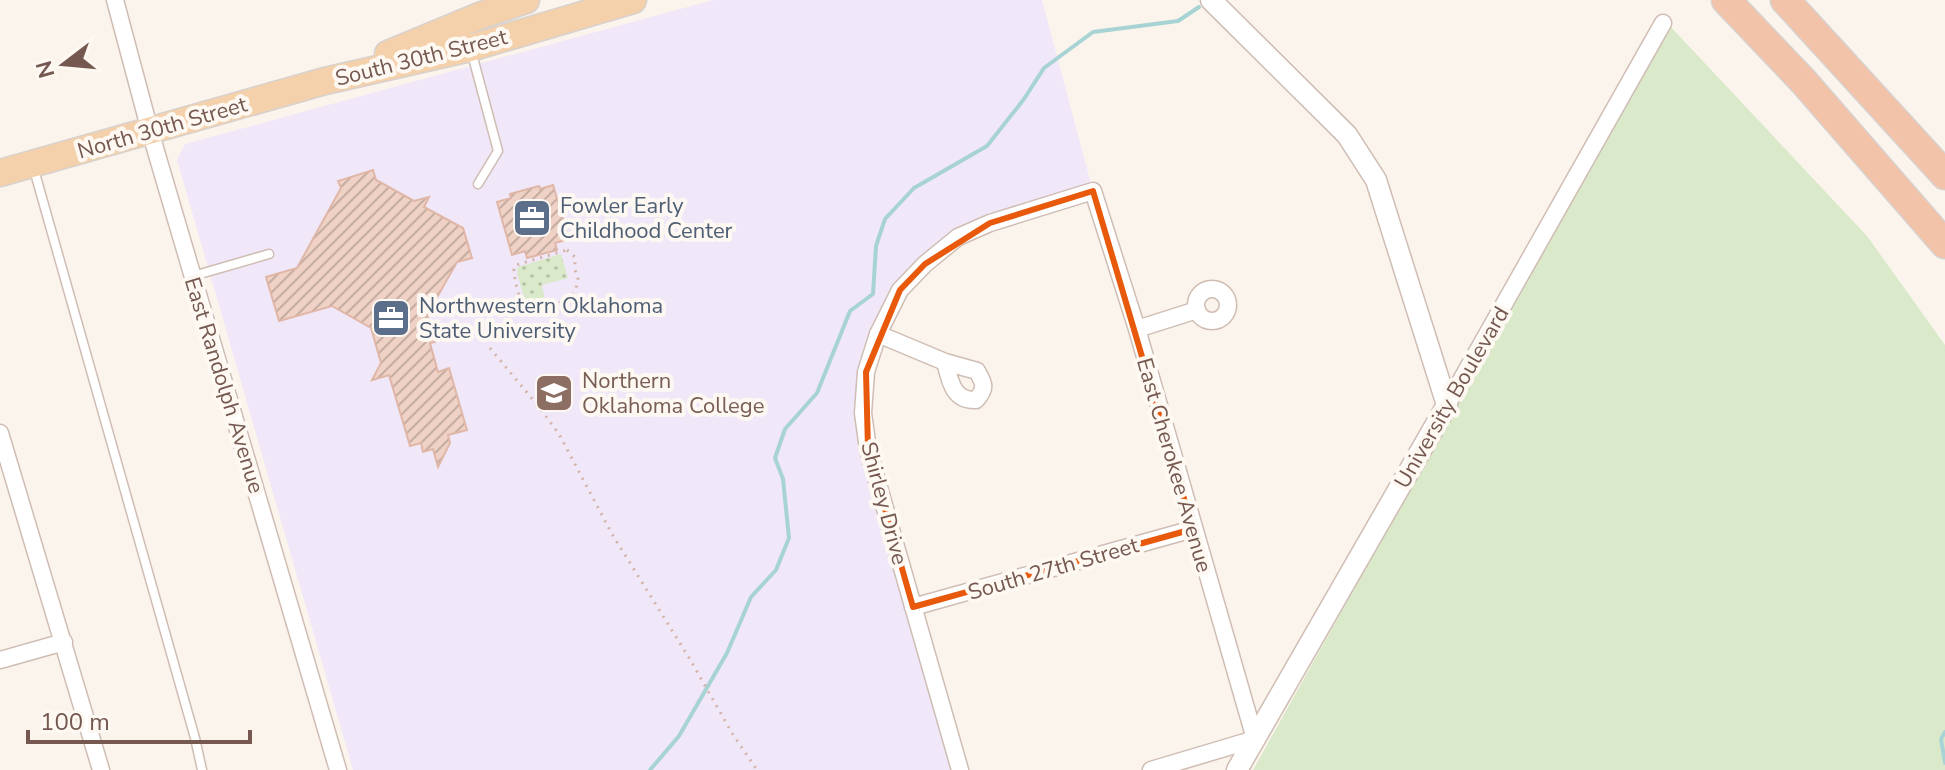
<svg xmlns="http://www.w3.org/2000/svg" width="1945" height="770" font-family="'Nunito Sans',sans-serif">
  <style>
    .education { fill: #f0e8f8 }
    .grass { fill: #dae9ca }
    .park { fill: url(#park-dots) }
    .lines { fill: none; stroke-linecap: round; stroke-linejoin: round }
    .stream { stroke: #a8d3d5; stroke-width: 4 }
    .building { fill: url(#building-hatch); stroke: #e0b7a7; stroke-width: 2 }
    .service-casing { stroke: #cfbdb4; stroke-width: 11 }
    .minor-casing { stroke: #cfbdb4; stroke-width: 19 }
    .tertiary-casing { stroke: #cfbdb4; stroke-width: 23 }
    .primary-casing { stroke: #d8d1ce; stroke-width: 29 }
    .trunk-casing { stroke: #d8d1ce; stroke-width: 31 }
    .path { stroke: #d4b4a8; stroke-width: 3; stroke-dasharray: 2 6; stroke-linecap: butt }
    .service { stroke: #fff; stroke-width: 8 }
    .minor { stroke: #fff; stroke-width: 16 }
    .tertiary { stroke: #fff; stroke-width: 20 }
    .primary { stroke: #f4d1aa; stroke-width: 26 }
    .trunk { stroke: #f2c2a9; stroke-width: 28 }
    .marked { fill: none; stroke: #e8590c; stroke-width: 6; stroke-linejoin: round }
    .labels { text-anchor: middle; stroke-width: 8; stroke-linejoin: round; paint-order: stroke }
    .street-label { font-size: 22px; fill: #755950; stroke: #fef8f2 }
    .service-label { font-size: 22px; fill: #4e5e75; stroke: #fef8f2; text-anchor: start }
    .education-label { font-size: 22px; fill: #785e54; stroke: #fef8f2; text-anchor: start }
  </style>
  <defs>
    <pattern id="park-dots" width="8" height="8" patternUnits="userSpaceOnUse" patternTransform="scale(2)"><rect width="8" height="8" fill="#dae9ca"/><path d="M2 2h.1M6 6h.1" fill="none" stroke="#b5c0a6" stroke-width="1.8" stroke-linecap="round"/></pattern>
    <pattern id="building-hatch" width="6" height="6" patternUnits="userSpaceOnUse" patternTransform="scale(2)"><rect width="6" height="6" fill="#efd1c5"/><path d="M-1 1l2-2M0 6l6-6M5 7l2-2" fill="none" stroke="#c6ada2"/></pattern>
  </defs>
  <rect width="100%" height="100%" fill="#fbf4ec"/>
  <polygon class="education" points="713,0 1042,0 1093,191 990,223 925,264 878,334 863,413 960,770 353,770 177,160 185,144"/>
  <polygon class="grass" points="1669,25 1867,236 1945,345 1945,770 1253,770"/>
  <path class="park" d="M561,254L568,278L542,285L545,300C539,307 535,308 526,305L517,273L518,267Z"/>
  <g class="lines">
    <g class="stream">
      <polyline points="1945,732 1941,739 1945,763"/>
      <polyline points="650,770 679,736 727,653 751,597 776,570 789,538 783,479 775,458 785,429 817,393 850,311 873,294 876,246 885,219 914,188 987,146 1024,99 1044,68 1093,32 1178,21 1199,7"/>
    </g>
  </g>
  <g class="building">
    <polygon points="373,170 376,180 414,201 429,197 424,207 463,228 472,258 457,262 427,315 435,342 430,343 438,372 449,368 467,430 448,435 450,443 438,467 433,449 423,452 421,443 410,446 389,375 372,380 381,363 371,328 332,306 279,321 266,277 297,268 341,188 338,181"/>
    <polygon points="553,185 569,239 555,243 557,250 527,258 525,251 512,255 497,202 511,198 510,194 539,186 540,189"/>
  </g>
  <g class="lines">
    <defs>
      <g id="service">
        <polyline points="471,50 498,151 478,184"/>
        <polyline points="33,166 195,738 202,770"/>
        <polyline points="193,276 269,254"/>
      </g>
      <g id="minor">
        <polyline points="115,0 150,131 338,770"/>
        <circle cx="1212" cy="305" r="16"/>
        <polyline points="1137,329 1197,310"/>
        <path d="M878,334L945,362C950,381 953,401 976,400C987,388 984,383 977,371L945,362"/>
        <polyline points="1447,405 1663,23"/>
        <polyline points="0,433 101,770"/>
        <polyline points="913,607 1193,529"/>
        <polyline points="0,660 64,642"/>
        <polyline points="960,770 868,449 863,413 866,372 878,334 900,290 925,264 958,237 990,223 1093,191 1137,329 1255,739 1151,770"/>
      </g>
      <polyline id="tertiary" points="1211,0 1347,135 1376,180 1447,405 1237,770"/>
      <g id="primary">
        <polyline points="388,54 482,15 526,0"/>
        <polyline points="0,173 325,81 470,48 633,0"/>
      </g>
      <g id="trunk">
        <polyline points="1726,0 1804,82 1945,244"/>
        <polyline points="1785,0 1945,175"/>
      </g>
    </defs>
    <use href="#service" class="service-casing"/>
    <use href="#minor" class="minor-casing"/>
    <use href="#tertiary" class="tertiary-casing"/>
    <use href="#primary" class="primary-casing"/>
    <use href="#trunk" class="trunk-casing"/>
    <g class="path">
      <path d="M567,250L575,257V270L578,278C577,284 576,292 571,296C568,300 534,315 530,314C521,312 513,275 514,267L519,264Z"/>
      <polyline points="490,348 539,407 559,434 612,534 691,661 732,733 757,770"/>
    </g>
    <use href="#service" class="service"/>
    <use href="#minor" class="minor"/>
    <use href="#tertiary" class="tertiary"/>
    <use href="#primary" class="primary"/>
    <use href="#trunk" class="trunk"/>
  </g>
  <path class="marked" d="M1093,191L1193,529L913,607L868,449L866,372L900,290L925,264L990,223Z"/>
  <defs>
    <symbol id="office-square" viewBox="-11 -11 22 22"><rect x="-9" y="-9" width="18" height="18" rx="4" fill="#5c6f8a" stroke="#fef8f2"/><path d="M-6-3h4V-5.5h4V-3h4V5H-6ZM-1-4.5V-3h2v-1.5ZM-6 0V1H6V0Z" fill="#fff"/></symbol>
    <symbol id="university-square" viewBox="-11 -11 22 22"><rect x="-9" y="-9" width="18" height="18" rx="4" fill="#8d6e63" stroke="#fef8f2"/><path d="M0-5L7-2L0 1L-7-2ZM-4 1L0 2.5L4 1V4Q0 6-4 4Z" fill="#fff"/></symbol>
  </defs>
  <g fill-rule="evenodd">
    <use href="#office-square" x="510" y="196" width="44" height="44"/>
    <use href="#office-square" x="369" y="296" width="44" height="44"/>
    <use href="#university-square" x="532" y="371" width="44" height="44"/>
  </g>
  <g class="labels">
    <g class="street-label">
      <text transform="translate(421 57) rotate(-14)" y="8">South 30th Street</text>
      <text transform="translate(162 127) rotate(-16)" y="8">North 30th Street</text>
      <text transform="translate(225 385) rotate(73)" y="8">East Randolph Avenue</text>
      <text transform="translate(1451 397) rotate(-60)" y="8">University Boulevard</text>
      <text transform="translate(1175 465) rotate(74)" y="8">East Cherokee Avenue</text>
      <text transform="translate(885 503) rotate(75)" y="8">Shirley Drive</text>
      <text transform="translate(1053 568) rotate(-16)" y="8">South 27th Street</text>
    </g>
    <g class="service-label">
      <text x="560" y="213">Fowler Early<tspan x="560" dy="25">Childhood Center</tspan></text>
      <text x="419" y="313">Northwestern Oklahoma<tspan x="419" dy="25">State University</tspan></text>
    </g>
    <g class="education-label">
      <text x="582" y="388">Northern<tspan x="582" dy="25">Oklahoma College</tspan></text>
    </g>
  </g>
  <g transform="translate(64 64) rotate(254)" stroke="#fef8f2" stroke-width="6" paint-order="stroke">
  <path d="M0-6L14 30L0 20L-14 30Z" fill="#755950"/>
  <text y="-12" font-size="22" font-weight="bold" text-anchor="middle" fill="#755950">N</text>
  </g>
  <path d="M28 730v12h222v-12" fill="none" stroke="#755950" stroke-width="4"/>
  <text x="40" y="730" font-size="24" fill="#755950" stroke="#fef8f2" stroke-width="6" paint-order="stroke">100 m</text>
</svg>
